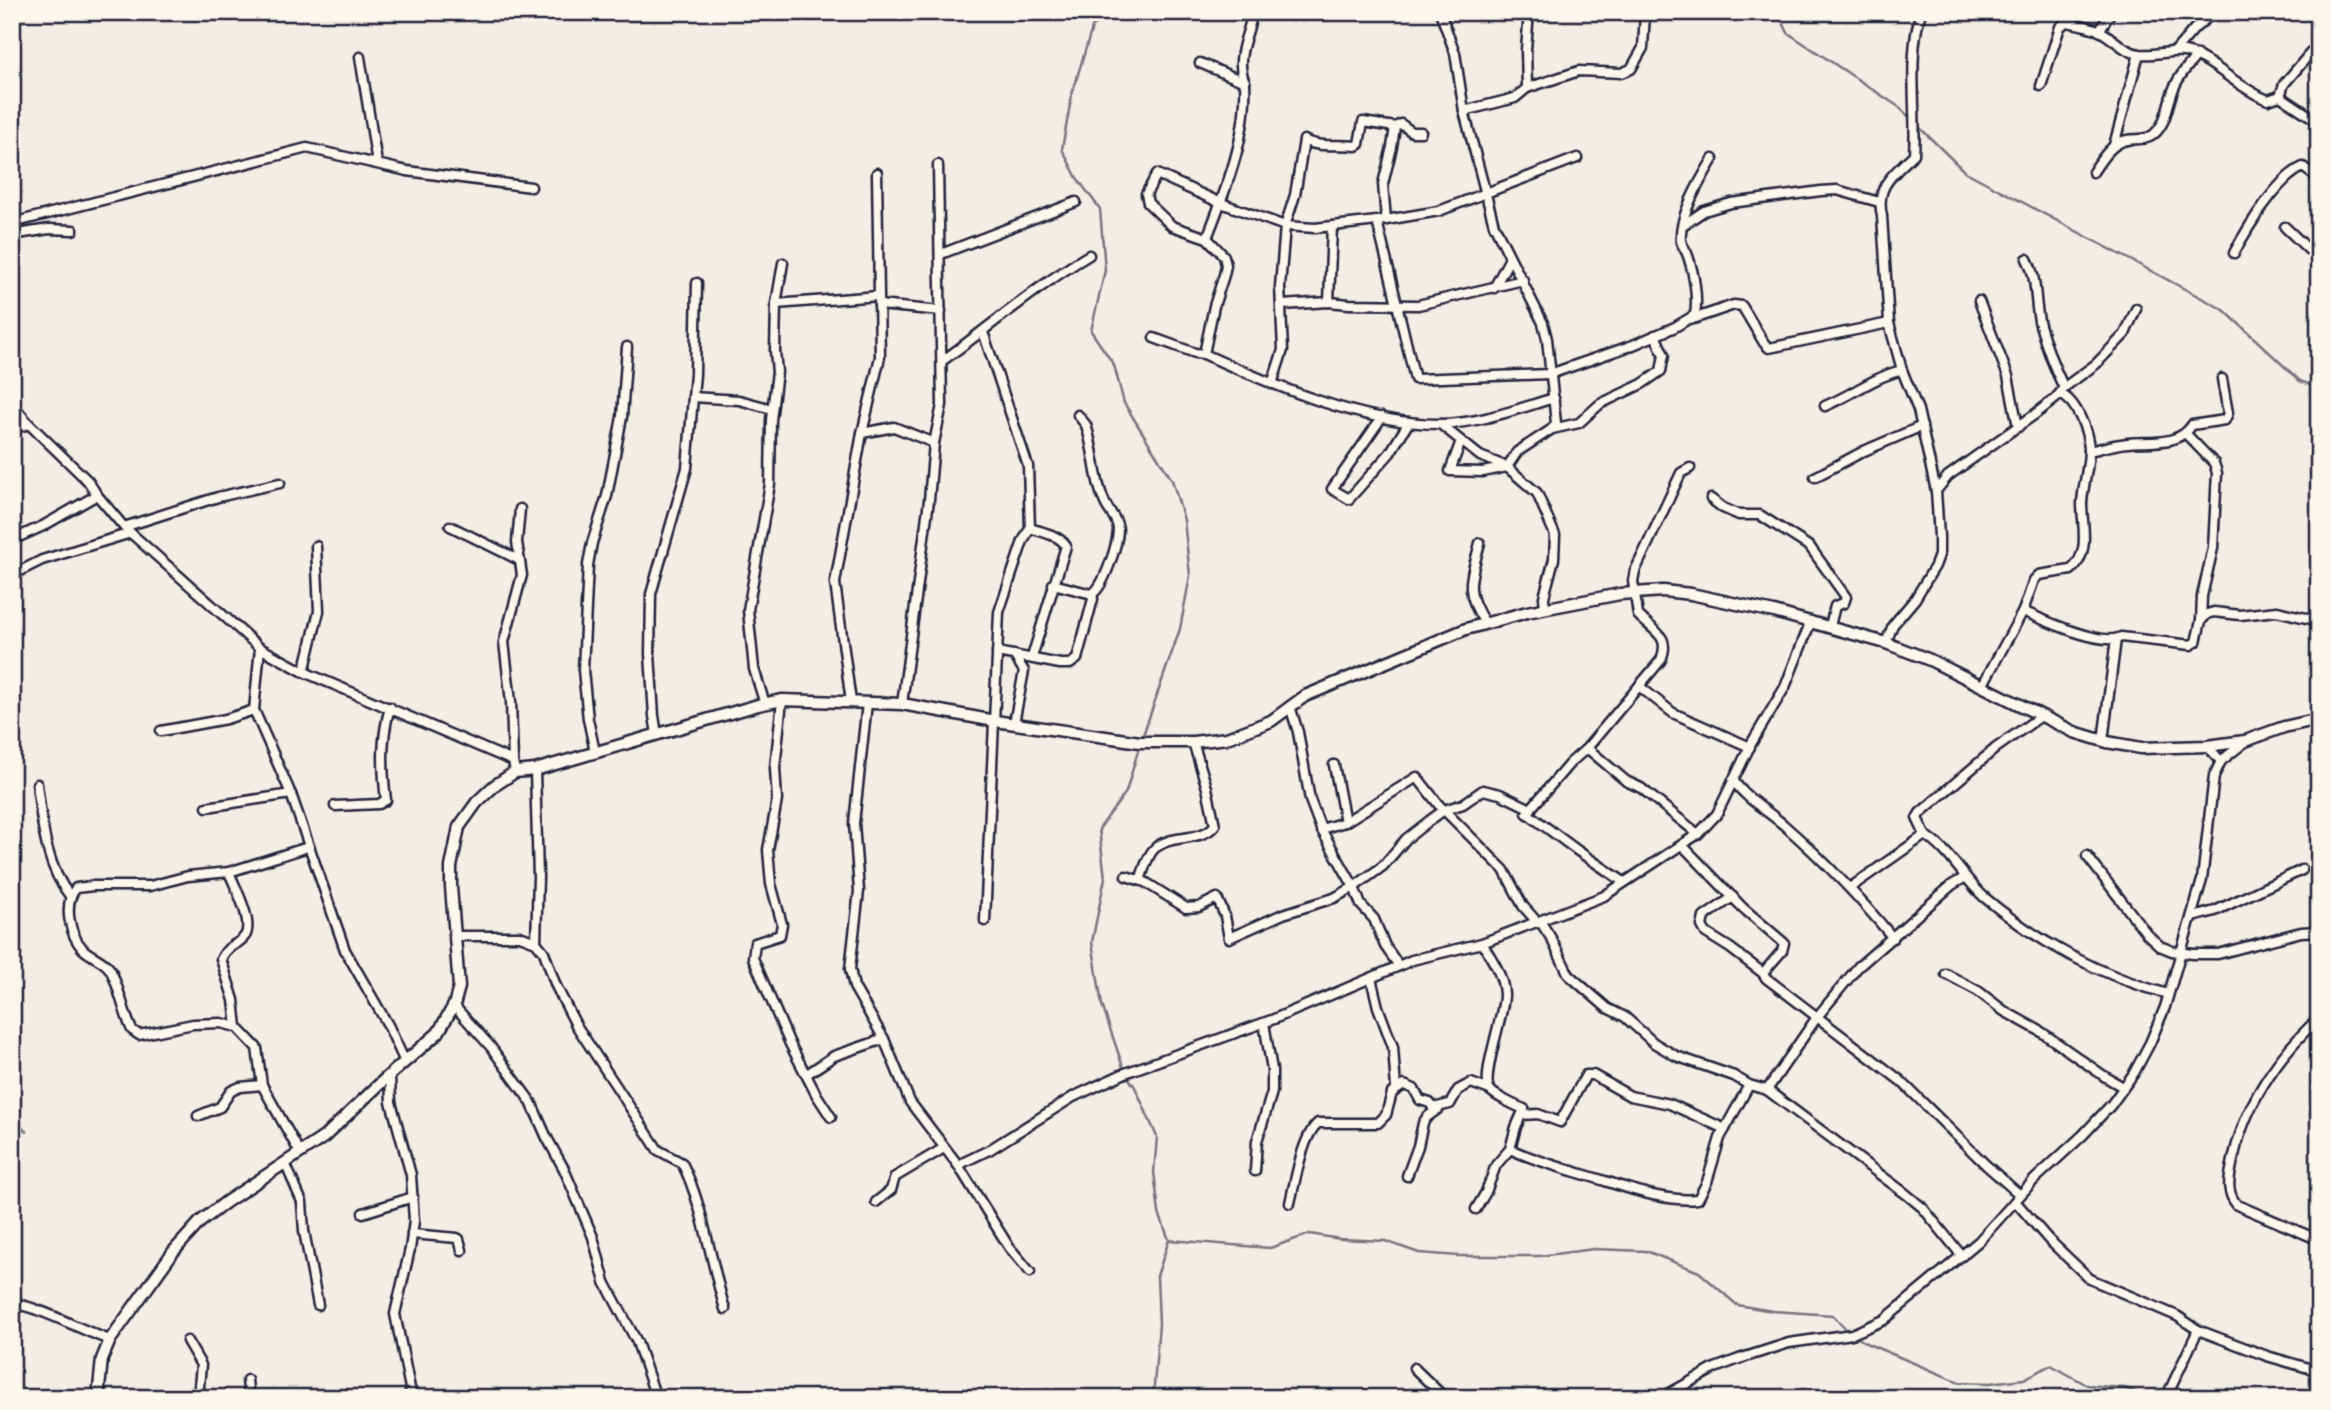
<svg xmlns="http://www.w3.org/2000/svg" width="2331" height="1410" font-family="Itim,sans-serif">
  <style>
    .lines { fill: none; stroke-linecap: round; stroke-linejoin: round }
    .stream { stroke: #76747f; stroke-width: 2.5 }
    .minor-casing { stroke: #22223b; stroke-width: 13 }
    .tertiary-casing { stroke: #22223b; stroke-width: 15 }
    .minor { stroke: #fbf7ec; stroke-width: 8 }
    .tertiary { stroke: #fbf7ec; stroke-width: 10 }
  </style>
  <rect width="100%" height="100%" fill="#f2eee5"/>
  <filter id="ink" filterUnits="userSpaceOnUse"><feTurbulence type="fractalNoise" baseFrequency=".0143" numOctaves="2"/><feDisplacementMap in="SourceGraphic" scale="14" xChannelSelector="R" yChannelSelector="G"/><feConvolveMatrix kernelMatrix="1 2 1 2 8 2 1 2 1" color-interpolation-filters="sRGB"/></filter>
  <g filter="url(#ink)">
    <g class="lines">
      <g class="stream">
        <polyline points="1105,12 1092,28 1072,94 1062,149 1077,178 1100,209 1105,270 1091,331 1114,365 1124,403 1172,480 1184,520 1190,576 1180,629 1142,738"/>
        <polyline points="1778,12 1788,33 1899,107 1911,119"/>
        <polyline points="1918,126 1964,171 2224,310 2300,381 2319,388"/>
        <polyline points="1140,744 1126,792 1099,829 1105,878 1092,942 1102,1005 1125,1073 1135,1087 1157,1137 1154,1172 1159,1213 1169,1240 1157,1276 1159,1324 1153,1398"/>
        <polyline points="12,1120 27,1132"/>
        <polyline points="1170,1240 1270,1248 1310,1234 1340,1239 1385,1241 1419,1253 1459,1256 1539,1256 1594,1249 1646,1251 1699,1272 1737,1305 1773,1311 1833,1315 1848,1331"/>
        <polyline points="1853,1335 1868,1344 1959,1382 1990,1383 2024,1379 2051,1365 2087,1385 2125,1388 2151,1398"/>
      </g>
      <defs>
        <g id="minor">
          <polyline points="1440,12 1455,53 1464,111 1494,225 1543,323 1547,339 1556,423 1552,429 1517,452 1507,467 1537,493 1555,535 1554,559 1544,597 1545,609"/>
          <polyline points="2099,31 2111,12"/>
          <polyline points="2176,50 2195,28 2214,12"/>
          <polyline points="360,57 377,163"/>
          <path d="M1200,63L1245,82C1248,135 1226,189 1207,238"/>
          <path d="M1245,82C1234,59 1248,36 1253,12"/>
          <path d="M2041,86L2060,27L2066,22C2077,24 2089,26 2098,30C2113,37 2123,52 2140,54C2161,56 2179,46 2199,57C2222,69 2244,91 2268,100L2280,96L2319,122"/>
          <polyline points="1527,88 1579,71 1621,73 1631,69 1643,48 1645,12"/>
          <polyline points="2280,96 2284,84 2319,43"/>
          <polyline points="1464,111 1515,98 1527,88 1526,50 1529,12"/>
          <polyline points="2114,145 2139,54"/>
          <path d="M2093,172C2101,160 2111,143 2127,140C2136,138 2145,141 2153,135C2168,123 2167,102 2175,86C2180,74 2189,65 2197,55"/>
          <polyline points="1386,220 1383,184 1392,147 1395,127"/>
          <path d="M1377,221L1415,379L1550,374L1633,345L1675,327L1695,315C1698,297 1694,273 1688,256C1686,250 1682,246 1681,241C1678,217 1701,179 1713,159"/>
          <polyline points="12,223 307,148 407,171 531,187"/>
          <polyline points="1683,225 1704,211 1731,203 1821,191 1837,190 1879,202"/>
          <polyline points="2285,227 2309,250 2319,254"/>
          <polyline points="12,235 49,229 73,230"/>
          <path d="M2234,253C2247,229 2277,178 2303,167L2319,179"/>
          <polyline points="941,254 1076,202"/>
          <path d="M2027,259C2038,279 2034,303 2040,325C2046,346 2054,368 2064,388"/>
          <polyline points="1494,288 1510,258"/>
          <polyline points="1979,301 2008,376 2018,427"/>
          <polyline points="1329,302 1332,226"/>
          <polyline points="776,304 878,296"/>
          <polyline points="879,305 941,311"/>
          <polyline points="1282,305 1329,302 1349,304 1418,305 1523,280"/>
          <polyline points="1693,319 1734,305 1742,306 1764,343 1769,348 1889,323"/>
          <polyline points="983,332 1028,466 1030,528 1023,541 999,612 985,921"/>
          <path d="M1154,338L1195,353L1204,354C1272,385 1363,424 1439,424C1478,424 1517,409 1554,398"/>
          <polyline points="1204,354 1214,306 1224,275 1226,265 1224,256 1207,238 1172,226 1148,203 1146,194 1157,174 1221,203 1285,226 1315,228 1386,220 1439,211 1577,158"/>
          <path d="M942,361C991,326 1037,286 1089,255"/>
          <path d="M1272,384L1283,350L1280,287L1285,226L1295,195L1304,140C1318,148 1340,144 1356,146L1359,144L1363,122L1395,127L1401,124L1412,132H1421"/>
          <polyline points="693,397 739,400 772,409"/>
          <polyline points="12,404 29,424 88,481 97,495 124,527 260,648 304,672 513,761 515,772"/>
          <path d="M1825,406C1852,395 1874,377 1902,370"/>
          <path d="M1078,415L1086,425C1095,451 1094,481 1106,505C1111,515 1117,518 1118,529C1118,544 1104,587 1092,594"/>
          <polyline points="1382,417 1332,489 1349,499 1390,453 1409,422"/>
          <polyline points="1440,424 1480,456 1507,467 1483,472 1450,471 1461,441"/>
          <polyline points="12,429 29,424"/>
          <polyline points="1552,429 1579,423 1600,404 1642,384 1661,371 1664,355 1655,335"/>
          <polyline points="862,433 880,357 877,173"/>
          <polyline points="2186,434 2214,463 2217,473 2213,548 2202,596 2201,621"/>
          <path d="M2089,451C2102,448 2115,444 2128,443C2150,441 2179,446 2192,425L2225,420L2228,413L2222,379"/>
          <polyline points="1815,477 1864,451 1922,426"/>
          <polyline points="1936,491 1948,476 2034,415 2055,399 2066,386 2096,364 2125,334 2136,309"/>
          <polyline points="1711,499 1723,508 1739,515 1760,515 1810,547 1846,597 1844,603 1835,606 1830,626"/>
          <polyline points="450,526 519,560"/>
          <polyline points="124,527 218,497 280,483"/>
          <path d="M1030,528C1041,532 1060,535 1066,546L1032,657"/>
          <polyline points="12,540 43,526 97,495"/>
          <path d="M1480,543C1471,579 1463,590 1485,623"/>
          <polyline points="12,575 42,560 131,533"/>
          <path d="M2023,611C2043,620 2102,647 2121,637L2191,645L2196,642L2201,621L2207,614L2214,612L2240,615L2277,611L2319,621"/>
          <path d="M1886,643L1893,625L1915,599L1935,566L1939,555V537L1936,491L1918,410L1902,370L1889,323L1882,216C1875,185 1894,174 1914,154C1917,108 1907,57 1921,12"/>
          <polyline points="260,648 254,710 291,794 345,950 388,1025 405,1062"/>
          <polyline points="997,652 1060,664 1070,664 1077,659 1093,599 1092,594 1053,584"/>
          <polyline points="304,672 319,611 316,546"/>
          <polyline points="1639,686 1673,713 1750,747"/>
          <path d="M1982,686L2023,611L2034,580L2039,575L2045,574L2071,570C2091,553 2082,526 2082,503C2083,485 2089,467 2089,449C2088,431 2076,400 2060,394"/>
          <polyline points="782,700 775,768 777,800 768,850 771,884 782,924 780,935 755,943 753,958 790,1044 816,1094 831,1117"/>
          <polyline points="851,702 835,583 862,433 894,427 934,443"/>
          <polyline points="867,703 854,823 859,891 850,969 854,987 884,1039 910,1102 958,1165 989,1150 1073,1097 1125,1073 1274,1019 1399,966"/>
          <polyline points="765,704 754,669 748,610 770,484 771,420 777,372 775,351 776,304 783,263"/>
          <polyline points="902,704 929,500 934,443 942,405 938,165"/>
          <polyline points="1290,706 1298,732 1310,800 1321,829 1354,887 1361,905 1374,919 1385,946 1399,966 1412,960 1482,943 1604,896 1698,834 1717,814 1751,744 1785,687 1811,621"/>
          <polyline points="1014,723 1024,671 1014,655"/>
          <polyline points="161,731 226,719 254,710"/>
          <polyline points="657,734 654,716 650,654 651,594 687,468 695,374 697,283"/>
          <polyline points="2103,741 2116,639"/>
          <polyline points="2207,746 2221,761"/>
          <polyline points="1587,748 1626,781 1641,788 1698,834"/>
          <polyline points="595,752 588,719 583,670 588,565 592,543 607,496 622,417 627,347"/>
          <polyline points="513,761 511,702 504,642 522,575 517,542 520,509"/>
          <polyline points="1334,765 1345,822"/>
          <polyline points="535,770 538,877 536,942"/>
          <path d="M1733,780C1746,799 1768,811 1785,826C1825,861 1859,897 1893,938"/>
          <path d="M37,784C42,822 45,865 70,896"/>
          <path d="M335,806L379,804L386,800C382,767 381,739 390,707"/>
          <polyline points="207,807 291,794"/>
          <polyline points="1321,829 1345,822 1417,777 1439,805 1504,870 1523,906 1538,923"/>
          <polyline points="1925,835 1917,818 1920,813 1996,748 2041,716"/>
          <polyline points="1682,845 1743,908 1784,943 1782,951 1763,973 1766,978 1901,1081 1986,1165 2020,1195"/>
          <polyline points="2087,856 2147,934 2160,946 2172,951 2193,954 2218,954 2301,932 2319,931"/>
          <path d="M229,872C235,887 254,922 245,936C237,947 230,942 221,959L234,1000L237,1027"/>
          <polyline points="1126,876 1145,882 1186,908 1199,907 1217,898 1225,916 1229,938 1283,914 1334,898 1354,887 1383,866 1406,839 1429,821 1444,810 1463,804 1483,790 1500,794 1531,809"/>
          <path d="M1140,880C1144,870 1147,856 1154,849C1170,833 1201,843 1215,825L1207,788L1193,742"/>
          <path d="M1624,882L1578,851L1527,813L1570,763L1587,748L1661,660C1671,635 1654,632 1638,615L1633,581L1635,571L1681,473L1690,468"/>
          <path d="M1851,887L1925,835C1950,850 1963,878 1984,897C2037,942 2101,976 2168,994"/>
          <polyline points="1733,897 1704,917 1702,926 1706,933 1730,948 1763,973"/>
          <polyline points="2193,917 2215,911 2302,870"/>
          <polyline points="1540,921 1551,938 1569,975 1607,1008 1625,1017 1654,1043 1676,1056 1734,1076 1749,1085 1767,1090 1906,1194 1923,1208 1962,1256"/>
          <path d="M456,936H520L536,942L544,952L556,986L576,1025L658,1150L682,1163C703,1204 711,1263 725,1309"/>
          <polyline points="1946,974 1978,991 2004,1011 2040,1031 2104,1076 2123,1087"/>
          <polyline points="1371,978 1378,1007 1393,1047 1396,1089"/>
          <polyline points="455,1003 457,1009 490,1046 531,1102 547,1138 564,1169 593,1237 605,1282 637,1342 653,1389"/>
          <path d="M2319,1018C2276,1057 2243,1107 2232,1165C2229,1180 2226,1192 2237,1205L2319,1240"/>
          <polyline points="807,1074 834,1056 884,1039"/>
          <polyline points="390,1075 391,1102 411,1175 414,1221 410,1249 395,1314 412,1398"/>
          <polyline points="1767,1090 1817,1017 1858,967 1952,885 1964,878"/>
          <polyline points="1523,1115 1538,1114 1560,1122 1586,1075 1593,1075 1630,1096 1670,1104 1725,1129"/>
          <polyline points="198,1116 220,1107 231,1091 240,1087 262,1085"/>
          <path d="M1510,1149C1542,1164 1575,1171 1608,1182C1637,1191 1668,1202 1698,1199L1707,1182L1720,1138L1749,1085"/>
          <path d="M300,1153L262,1085L257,1048L237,1027L221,1023L193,1024L139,1035L132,1030C124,1015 117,978 109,968C103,960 90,956 83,949C69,934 63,904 76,888L93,886H150L188,876L229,872L308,847"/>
          <polyline points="285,1163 302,1202 304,1231 318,1305"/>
          <polyline points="958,1165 1009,1247 1030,1272"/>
          <polyline points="1255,1171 1257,1141 1272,1092 1272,1070 1264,1023"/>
          <polyline points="1407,1176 1418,1146 1423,1123 1427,1117 1438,1109"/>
          <polyline points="2015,1201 2048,1239 2090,1279 2177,1316 2198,1330 2267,1356 2319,1371"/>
          <polyline points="876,1202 891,1190 895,1177 944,1148"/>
          <path d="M1290,1203C1295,1183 1302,1136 1318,1123H1378L1386,1115L1392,1093L1404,1085L1414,1089L1420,1100L1430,1103L1433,1108L1450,1104L1458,1090L1471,1083L1490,1090"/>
          <path d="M1476,1209L1486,1192L1496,1165L1510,1149L1516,1127L1524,1109C1516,1106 1495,1096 1490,1090C1480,1078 1505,1013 1504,994C1503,975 1492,959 1482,943"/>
          <polyline points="363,1213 413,1197"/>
          <polyline points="412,1234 457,1238 459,1239 462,1250"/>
          <path d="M12,1303C45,1309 78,1329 110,1340"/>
          <polyline points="187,1341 201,1365 198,1398"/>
          <polyline points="1414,1368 1445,1398"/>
          <polyline points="247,1380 249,1398"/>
          <polyline points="504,1398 512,1398"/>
          <polyline points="1661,1398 1715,1368 1739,1359 1789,1343 1852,1334 1884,1320 1979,1241 2034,1180 2083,1135 2111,1105 2134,1073 2150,1043 2165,1007 2202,880 2214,776 2221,761 2245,742"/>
          <polyline points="2166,1398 2198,1330"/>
        </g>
        <polyline id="tertiary" points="98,1398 102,1359 110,1340 173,1252 200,1222 226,1202 324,1137 385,1079 438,1033 454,1005 459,987 451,887 451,867 459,827 477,802 494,786 515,772 535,770 758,705 782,700 902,704 995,721 1140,742 1193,742 1227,738 1271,721 1305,696 1466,629 1527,612 1620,594 1663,591 1691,594 1774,612 1886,643 1930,660 2074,732 2107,742 2141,748 2207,746 2245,741 2284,727 2319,719"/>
      </defs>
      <use href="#minor" class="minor-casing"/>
      <use href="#tertiary" class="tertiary-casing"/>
      <use href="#minor" class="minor"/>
      <use href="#tertiary" class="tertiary"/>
    </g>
  </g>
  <rect width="2331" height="1410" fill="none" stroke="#fbf7ec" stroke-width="42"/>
  <rect x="21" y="21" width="2289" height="1368" fill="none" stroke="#22223b" stroke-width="2.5" filter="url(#ink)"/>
</svg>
